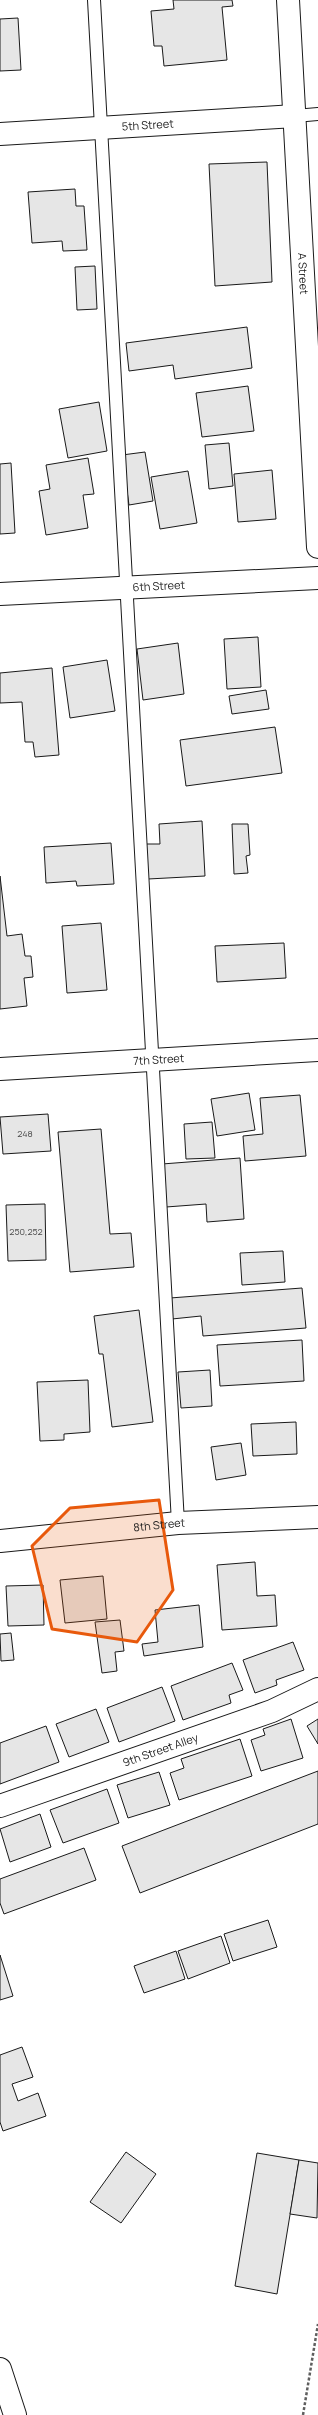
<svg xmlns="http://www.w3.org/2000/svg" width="318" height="2415" font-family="Manrope,sans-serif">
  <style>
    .building { fill: #e6e6e6; stroke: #1a1a1a }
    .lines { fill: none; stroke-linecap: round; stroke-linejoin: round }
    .service-casing { stroke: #1a1a1a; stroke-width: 14 }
    .minor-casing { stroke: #1a1a1a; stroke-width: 24 }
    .path { stroke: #5f5f5f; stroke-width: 2.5; stroke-dasharray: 3 2; stroke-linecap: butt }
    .service { stroke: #fff; stroke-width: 12 }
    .minor { stroke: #fff; stroke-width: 22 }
    .marked { fill: #e8590c; fill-opacity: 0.2; stroke: #e8590c; stroke-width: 3; stroke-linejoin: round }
    .labels { text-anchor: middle; stroke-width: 3; stroke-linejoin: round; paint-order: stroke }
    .number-label { font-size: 9px; fill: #4d4d4d }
    .street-label { font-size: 11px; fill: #1a1a1a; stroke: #fff }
  </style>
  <rect width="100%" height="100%" fill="#fff"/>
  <g class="building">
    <polygon points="173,0 232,0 233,6 222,7 227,60 164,66 162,46 154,46 151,11 174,9"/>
    <polygon points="18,18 21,70 0,71 0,19"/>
    <polygon points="267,162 272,282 215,286 209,164"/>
    <polygon points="75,189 76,206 84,206 87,250 63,251 62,241 32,243 28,192"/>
    <polygon points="95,266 97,309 77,310 75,267"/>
    <polygon points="247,327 252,368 175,379 173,365 129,371 126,343"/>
    <polygon points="248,386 254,431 202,437 196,393"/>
    <polygon points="99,402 107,451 68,458 59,409"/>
    <polygon points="229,443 233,486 209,489 205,445"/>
    <polygon points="145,452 153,501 129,505 122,455"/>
    <polygon points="88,458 94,494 83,495 88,528 46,535 39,491 50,489 46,465"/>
    <polygon points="11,463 15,533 0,534 0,464"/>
    <polygon points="272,470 276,519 238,522 234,474"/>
    <polygon points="188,471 197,523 160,529 151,477"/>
    <polygon points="258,637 261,687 227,689 224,639"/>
    <polygon points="178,643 184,694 143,700 137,649"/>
    <polygon points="107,660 115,711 70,718 63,667"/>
    <polygon points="52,668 59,755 35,757 33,742 25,742 22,702 0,703 0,673"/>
    <polygon points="266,690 269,709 232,714 229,696"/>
    <polygon points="275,727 282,773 186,786 180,740"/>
    <polygon points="202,821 205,876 148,879 146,844 160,844 159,824"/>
    <polygon points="232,824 248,824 250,855 246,856 248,873 234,874"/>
    <polygon points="111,843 114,884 77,886 76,881 46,883 44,847"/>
    <polygon points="0,876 7,936 22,934 25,956 31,956 33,977 24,978 27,1006 0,1009"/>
    <polygon points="101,923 107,990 67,993 62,926"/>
    <polygon points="284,943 286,978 217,982 215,946"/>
    <polygon points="249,1093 255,1130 217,1136 211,1099"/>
    <polygon points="300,1095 306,1156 245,1161 243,1136 263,1134 260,1098"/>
    <polygon points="48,1114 51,1151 3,1154 0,1117"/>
    <polygon points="212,1122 215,1158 186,1159 184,1124"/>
    <polygon points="101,1129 110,1234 131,1233 134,1267 70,1272 58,1132"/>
    <polygon points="240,1158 244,1219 207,1222 206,1204 166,1207 162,1164"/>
    <polygon points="45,1204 46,1260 8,1261 6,1205"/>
    <polygon points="283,1251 285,1282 242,1285 240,1253"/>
    <polygon points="302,1288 306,1328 203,1336 201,1316 172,1319 170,1298"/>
    <polygon points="139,1310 153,1422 112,1427 103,1354 99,1354 94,1316"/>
    <polygon points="302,1340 304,1381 220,1386 217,1345"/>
    <polygon points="210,1370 212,1406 181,1408 178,1372"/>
    <polygon points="88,1380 90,1432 64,1434 64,1440 40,1441 37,1382"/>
    <polygon points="296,1422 297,1454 253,1456 251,1424"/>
    <polygon points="241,1443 246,1475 216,1480 211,1447"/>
    <polygon points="255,1562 257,1596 275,1595 277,1626 222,1630 217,1565"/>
    <polygon points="103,1576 107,1619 65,1623 60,1580"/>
    <polygon points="43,1585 44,1625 8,1626 6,1586"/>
    <polygon points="199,1605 203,1647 144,1656 142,1644 158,1642 155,1610"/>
    <polygon points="120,1620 124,1651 115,1652 117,1671 102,1673 95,1622"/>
    <polygon points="11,1633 14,1660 1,1661 0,1634"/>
    <polygon points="293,1642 304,1670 276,1680 277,1685 255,1693 243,1660"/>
    <polygon points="232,1663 243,1690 229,1695 231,1703 183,1720 171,1686"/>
    <polygon points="162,1687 175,1721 119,1742 107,1708"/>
    <polygon points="96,1709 109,1742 69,1757 56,1724"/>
    <polygon points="291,1719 303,1758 261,1771 251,1740 265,1735 263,1729"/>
    <polygon points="318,1719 318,1744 307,1726"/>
    <polygon points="46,1726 59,1762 0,1784 0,1743"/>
    <polygon points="240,1739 252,1776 179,1800 170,1773 184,1768 181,1759"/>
    <polygon points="318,1771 318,1824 140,1893 122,1846"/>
    <polygon points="159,1772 170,1805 128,1818 117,1785"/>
    <polygon points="107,1789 119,1823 63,1843 50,1810"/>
    <polygon points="40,1814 51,1847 10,1862 0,1829"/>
    <polygon points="84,1848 96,1880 4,1914 0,1903 0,1879"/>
    <polygon points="268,1920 277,1947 233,1961 224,1934"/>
    <polygon points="221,1936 230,1963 188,1979 178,1951"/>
    <polygon points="176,1951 185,1979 144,1993 134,1966"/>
    <polygon points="0,1955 13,1996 0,2000"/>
    <polygon points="22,2047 33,2077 12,2084 18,2101 38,2093 46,2116 3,2131 0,2122 0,2055"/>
    <polygon points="126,2152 156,2174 121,2223 90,2202"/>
    <polygon points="257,2153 299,2160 277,2294 235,2286"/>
    <polygon points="299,2160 318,2163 317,2218 290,2214"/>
  </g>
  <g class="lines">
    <defs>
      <g id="service">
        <polyline points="94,0 178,1523"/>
        <polyline points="295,116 318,114"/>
      </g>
      <g id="minor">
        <path id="s1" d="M288,0L318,547"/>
        <path id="s2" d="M0,134L295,116"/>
        <path id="s3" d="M0,594L318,578"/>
        <path id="s4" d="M0,1069L318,1050"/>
        <path id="s5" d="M0,1541L178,1523L318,1517"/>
        <path id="s6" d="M0,1806L272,1711L318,1689"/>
        <polyline points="0,2369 15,2415"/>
      </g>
    </defs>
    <use href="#service" class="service-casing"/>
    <use href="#minor" class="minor-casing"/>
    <polyline class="path" points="303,2415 318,2324"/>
    <use href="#service" class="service"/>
    <use href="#minor" class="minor"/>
  </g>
  <path class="marked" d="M159,1500L173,1590L137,1642L52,1629L32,1546L70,1508Z"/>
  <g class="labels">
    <g class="number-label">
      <text x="25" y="1137">248</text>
      <text x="26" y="1235">250,252</text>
    </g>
    <g class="street-label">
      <text dy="4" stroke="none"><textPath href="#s2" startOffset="148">5th Street</textPath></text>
      <text dy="4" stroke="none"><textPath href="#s1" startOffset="274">A Street</textPath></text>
      <text dy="4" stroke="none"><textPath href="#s3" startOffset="159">6th Street</textPath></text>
      <text dy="4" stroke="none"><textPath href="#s4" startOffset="159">7th Street</textPath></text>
      <text dy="4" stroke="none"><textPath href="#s5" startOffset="160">8th Street</textPath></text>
      <text dy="4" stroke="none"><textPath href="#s6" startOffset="170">9th Street Alley</textPath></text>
    </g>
  </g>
</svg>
